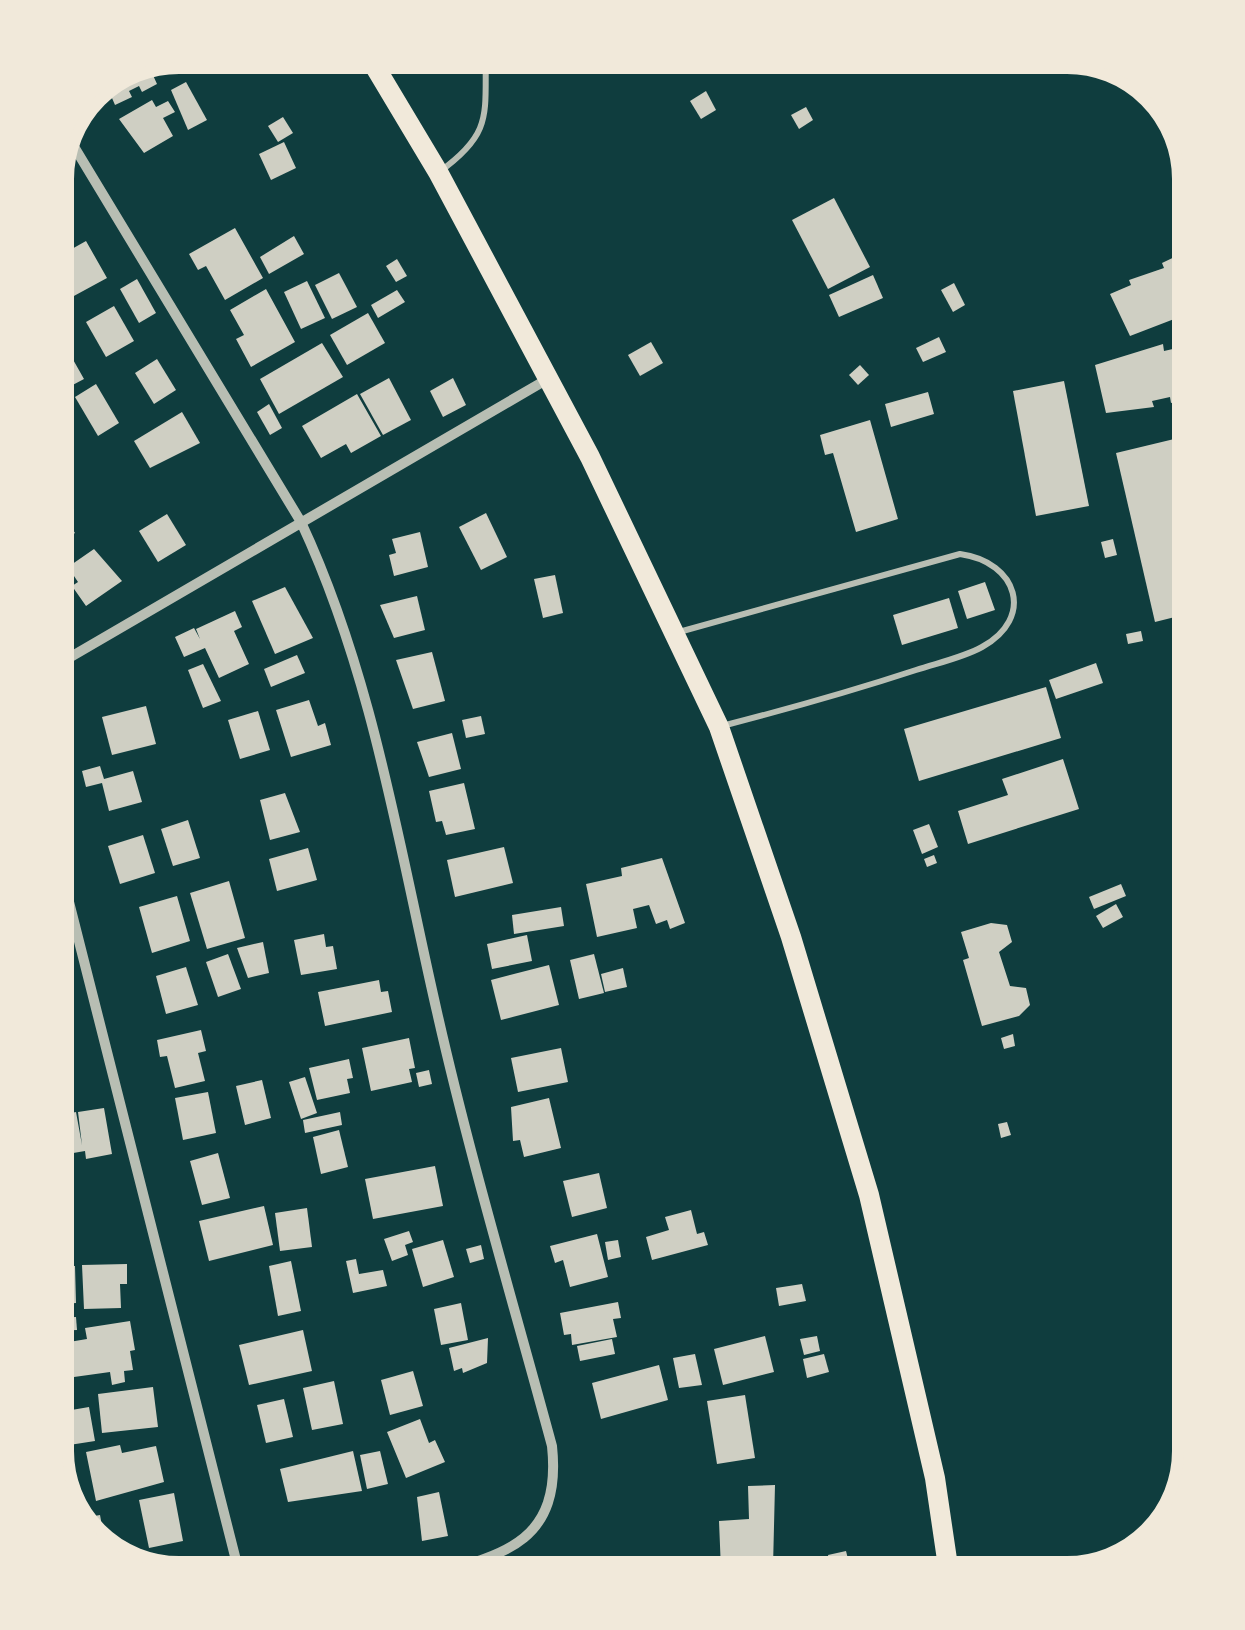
<svg xmlns="http://www.w3.org/2000/svg" width="1245" height="1630" font-family="'IBM Plex Serif',serif">
  <style>
    .building { fill: #cfcfc3 }
    .lines { fill: none; stroke-linecap: round; stroke-linejoin: round }
    .service { stroke: #b8beb3; stroke-width: 6 }
    .minor { stroke: #b8beb3; stroke-width: 10 }
    .secondary { stroke: #f1e9da; stroke-width: 20 }
    .rim { fill: none; stroke: #f1e9da; stroke-width: 12 }
  </style>
  <rect width="100%" height="100%" fill="#0f3d3e"/>
  <g class="building">
    <polygon points="178,50 193,50 197,59 160,75 154,59"/>
    <polygon points="147,62 157,84 142,92 139,86 129,91 132,97 115,105 112,98 98,105 90,89 93,82"/>
    <polygon points="186,82 207,120 188,130 171,90"/>
    <polygon points="706,91 716,110 701,119 690,101"/>
    <polygon points="152,100 156,107 168,101 175,112 163,118 173,136 144,153 119,119"/>
    <polygon points="806,107 813,120 799,129 791,115"/>
    <polygon points="283,117 293,133 278,142 268,126"/>
    <polygon points="284,142 296,168 271,180 259,154"/>
    <polygon points="50,191 70,222 50,235"/>
    <polygon points="834,198 870,267 828,289 792,220"/>
    <polygon points="235,228 263,278 225,300 206,266 198,270 189,254"/>
    <polygon points="294,236 304,254 269,274 260,257"/>
    <polygon points="86,241 107,278 61,303 50,283 50,270 74,257 70,250"/>
    <polygon points="1185,252 1188,256 1195,253 1195,311 1130,336 1110,294 1131,285 1129,280 1164,268 1162,263"/>
    <polygon points="397,259 407,276 396,282 386,266"/>
    <polygon points="339,273 357,307 332,319 315,285"/>
    <polygon points="873,275 883,298 839,317 829,295"/>
    <polygon points="137,279 156,313 139,323 120,289"/>
    <polygon points="307,281 325,318 301,329 284,292"/>
    <polygon points="954,283 965,305 953,312 941,290"/>
    <polygon points="266,289 295,342 251,367 236,339 244,335 230,310"/>
    <polygon points="397,290 405,302 378,318 371,305"/>
    <polygon points="114,306 134,341 106,357 86,322"/>
    <polygon points="368,313 385,343 347,365 330,335"/>
    <polygon points="50,334 63,360 71,356 84,379 50,397"/>
    <polygon points="939,337 946,352 923,362 916,348"/>
    <polygon points="651,342 663,363 640,376 628,355"/>
    <polygon points="322,343 343,377 279,414 260,379"/>
    <polygon points="1163,344 1164,351 1195,344 1195,398 1171,403 1170,397 1152,401 1154,407 1106,413 1095,365"/>
    <polygon points="157,359 176,390 154,404 135,373"/>
    <polygon points="860,365 869,375 858,385 849,375"/>
    <polygon points="389,378 411,420 383,435 360,394"/>
    <polygon points="453,378 466,405 443,417 430,391"/>
    <polygon points="1064,381 1089,506 1036,516 1013,391"/>
    <polygon points="96,384 119,423 98,436 75,397"/>
    <polygon points="928,392 934,414 891,427 885,404"/>
    <polygon points="357,394 381,436 351,453 346,444 321,458 302,426"/>
    <polygon points="269,404 282,428 270,435 257,412"/>
    <polygon points="182,412 200,443 150,468 134,441"/>
    <polygon points="870,420 898,519 856,532 833,453 825,455 820,435"/>
    <polygon points="1195,434 1195,612 1155,622 1116,453"/>
    <polygon points="50,496 75,533 50,549"/>
    <polygon points="486,513 507,557 481,570 459,527"/>
    <polygon points="167,514 186,545 158,562 139,531"/>
    <polygon points="420,532 428,567 394,576 389,555 396,553 392,539"/>
    <polygon points="1113,539 1117,555 1105,558 1101,542"/>
    <polygon points="94,549 122,581 86,606 72,586 78,582 68,567"/>
    <polygon points="555,575 563,613 543,618 534,579"/>
    <polygon points="50,579 59,593 54,597 67,615 50,626"/>
    <polygon points="985,582 995,610 967,619 958,591"/>
    <polygon points="285,587 313,638 275,654 252,601"/>
    <polygon points="417,596 425,630 394,638 380,605"/>
    <polygon points="949,598 958,628 902,645 893,615"/>
    <polygon points="235,611 242,627 234,631 249,664 219,678 205,648 184,657 175,637 194,628 200,639 196,629"/>
    <polygon points="1141,631 1143,641 1128,644 1126,634"/>
    <polygon points="432,652 445,701 413,709 396,660"/>
    <polygon points="297,655 305,673 271,687 264,669"/>
    <polygon points="1096,663 1103,683 1056,699 1049,680"/>
    <polygon points="203,664 221,701 203,708 188,670"/>
    <polygon points="1046,687 1061,738 919,781 904,729"/>
    <polygon points="309,700 318,726 325,723 331,745 291,757 276,710"/>
    <polygon points="146,706 156,744 112,755 102,717"/>
    <polygon points="258,711 270,750 240,759 228,720"/>
    <polygon points="481,716 485,734 466,738 462,720"/>
    <polygon points="452,733 461,769 429,777 417,742"/>
    <polygon points="1063,759 1079,809 968,844 958,811 1008,795 1002,779"/>
    <polygon points="100,766 104,779 133,771 142,802 109,811 102,783 86,787 82,771"/>
    <polygon points="464,783 475,829 446,835 442,821 436,822 429,791"/>
    <polygon points="1195,790 1195,812 1186,814 1181,793"/>
    <polygon points="285,793 300,832 270,840 260,800"/>
    <polygon points="188,820 200,858 173,866 161,829"/>
    <polygon points="929,824 938,847 922,854 913,830"/>
    <polygon points="143,835 155,873 120,884 108,846"/>
    <polygon points="504,847 513,883 455,897 447,860"/>
    <polygon points="308,848 317,880 277,891 269,859"/>
    <polygon points="934,855 937,863 927,867 924,859"/>
    <polygon points="662,858 685,923 670,929 667,920 656,924 649,905 633,909 637,928 597,937 586,884 622,876 621,868"/>
    <polygon points="229,881 245,938 207,949 190,893"/>
    <polygon points="1121,884 1126,896 1094,909 1089,897"/>
    <polygon points="177,896 190,941 152,953 139,907"/>
    <polygon points="1116,904 1123,917 1103,928 1096,916"/>
    <polygon points="561,907 564,926 514,934 512,915"/>
    <polygon points="991,923 1007,925 1012,942 999,952 1010,986 1026,988 1030,1005 1019,1016 982,1026 963,960 969,958 961,932"/>
    <polygon points="324,934 326,947 333,946 337,969 301,975 294,940"/>
    <polygon points="527,935 532,961 492,969 487,944"/>
    <polygon points="263,942 269,973 248,978 237,948"/>
    <polygon points="228,954 241,989 218,997 206,962"/>
    <polygon points="594,954 604,993 579,999 570,960"/>
    <polygon points="60,963 64,980 50,983 50,965"/>
    <polygon points="549,965 559,1005 501,1020 491,980"/>
    <polygon points="186,967 198,1005 166,1014 156,976"/>
    <polygon points="623,968 627,987 605,992 601,974"/>
    <polygon points="379,980 381,992 388,991 392,1012 325,1026 318,992"/>
    <polygon points="56,994 66,1028 50,1032 50,995"/>
    <polygon points="201,1030 206,1051 198,1053 205,1081 175,1088 167,1056 160,1057 157,1040"/>
    <polygon points="1013,1034 1015,1046 1004,1049 1001,1038"/>
    <polygon points="409,1038 415,1068 409,1069 412,1082 371,1091 362,1048"/>
    <polygon points="561,1048 568,1082 518,1092 511,1058"/>
    <polygon points="349,1059 353,1078 347,1079 350,1093 317,1100 309,1068"/>
    <polygon points="429,1070 432,1084 419,1087 416,1073"/>
    <polygon points="305,1077 317,1113 301,1119 289,1082"/>
    <polygon points="262,1080 271,1118 245,1125 236,1086"/>
    <polygon points="208,1092 216,1133 183,1140 175,1098"/>
    <polygon points="549,1098 561,1148 524,1157 520,1140 513,1141 511,1107"/>
    <polygon points="104,1108 112,1154 86,1159 85,1151 50,1157 50,1117 76,1112 82,1145 78,1112"/>
    <polygon points="340,1112 342,1125 305,1133 303,1120"/>
    <polygon points="1007,1122 1011,1135 1001,1138 998,1124"/>
    <polygon points="339,1130 348,1167 321,1174 313,1137"/>
    <polygon points="218,1153 230,1198 202,1205 190,1161"/>
    <polygon points="435,1166 443,1206 373,1219 365,1179"/>
    <polygon points="599,1173 607,1208 572,1217 563,1181"/>
    <polygon points="264,1206 273,1245 209,1261 199,1221"/>
    <polygon points="307,1208 312,1247 280,1251 275,1213"/>
    <polygon points="691,1210 697,1234 704,1232 708,1245 652,1260 646,1237 669,1230 665,1217"/>
    <polygon points="409,1231 413,1242 405,1245 408,1255 392,1261 384,1239"/>
    <polygon points="597,1234 608,1277 570,1287 563,1260 555,1263 550,1246"/>
    <polygon points="443,1240 454,1277 423,1287 412,1249"/>
    <polygon points="618,1240 621,1257 608,1260 605,1242"/>
    <polygon points="481,1245 484,1259 470,1263 466,1249"/>
    <polygon points="50,1255 61,1255 62,1266 75,1266 76,1303 63,1304 63,1313 50,1314"/>
    <polygon points="356,1259 359,1274 383,1270 387,1286 353,1293 346,1261"/>
    <polygon points="291,1261 301,1311 278,1316 269,1266"/>
    <polygon points="127,1264 127,1284 120,1284 121,1308 84,1309 82,1265"/>
    <polygon points="802,1284 806,1301 779,1306 776,1288"/>
    <polygon points="618,1302 621,1318 613,1319 617,1337 572,1345 571,1334 564,1335 560,1313"/>
    <polygon points="461,1303 468,1340 441,1345 434,1309"/>
    <polygon points="76,1317 77,1330 50,1331 50,1318"/>
    <polygon points="130,1321 135,1350 130,1351 133,1370 124,1371 125,1382 112,1385 110,1372 74,1377 69,1342 87,1339 85,1328"/>
    <polygon points="303,1330 312,1371 249,1385 239,1345"/>
    <polygon points="765,1336 774,1372 723,1385 714,1349"/>
    <polygon points="817,1336 820,1351 804,1355 800,1339"/>
    <polygon points="488,1338 487,1363 463,1373 462,1368 454,1371 449,1348"/>
    <polygon points="612,1339 615,1354 580,1361 577,1346"/>
    <polygon points="695,1354 702,1385 679,1388 673,1358"/>
    <polygon points="824,1354 829,1372 807,1378 803,1359"/>
    <polygon points="659,1365 668,1400 601,1419 592,1383"/>
    <polygon points="413,1371 423,1406 390,1415 381,1380"/>
    <polygon points="334,1381 343,1424 312,1430 303,1388"/>
    <polygon points="153,1387 158,1427 102,1433 98,1394"/>
    <polygon points="745,1395 755,1458 717,1464 707,1401"/>
    <polygon points="50,1399 54,1413 89,1407 95,1441 50,1448"/>
    <polygon points="284,1399 293,1437 266,1443 257,1405"/>
    <polygon points="420,1419 429,1443 435,1440 445,1462 406,1478 387,1432"/>
    <polygon points="120,1445 122,1453 156,1446 164,1482 96,1501 86,1452"/>
    <polygon points="66,1450 71,1471 57,1474 51,1454"/>
    <polygon points="353,1451 362,1491 288,1502 280,1469"/>
    <polygon points="380,1451 388,1484 367,1489 360,1455"/>
    <polygon points="775,1485 773,1567 721,1570 719,1521 749,1519 748,1486"/>
    <polygon points="439,1492 448,1536 422,1541 417,1497"/>
    <polygon points="174,1493 183,1541 149,1548 139,1500"/>
    <polygon points="100,1515 104,1537 90,1540 79,1530 77,1519"/>
    <polygon points="846,1551 851,1571 832,1575 828,1555"/>
    <polygon points="198,1559 201,1580 153,1574 163,1573 161,1565"/>
    <polygon points="792,1573 793,1580 777,1580 777,1574"/>
    <rect x="744" y="1576" width="30" height="4"/>
  </g>
  <g class="lines">
    <g class="service">
      <path d="M439,172C495,132 484,113 486,50"/>
      <path d="M679,632L960,554C1018,562 1035,618 982,647C962,658 937,663 916,670C852,691 788,709 722,726"/>
    </g>
    <g class="minor">
      <path d="M67,135L301,522C373,676 399,847 437,1012C470,1158 513,1302 552,1446C563,1551 492,1557 410,1580"/>
      <polyline points="50,669 546,380"/>
      <polyline points="50,827 241,1580"/>
    </g>
    <polyline class="secondary" points="365,50 438,172 590,457 719,727 791,937 869,1195 935,1478 950,1580"/>
  </g>
  <path d="M0 0H1245V1630H0ZM179 68H1067A111 111 0 0 1 1178 179V1451A111 111 0 0 1 1067 1562H179A111 111 0 0 1 68 1451V179A111 111 0 0 1 179 68Z" fill="#f1e9da" fill-rule="evenodd"/>
  <path class="rim" d="M179 68H1067A111 111 0 0 1 1178 179V1451A111 111 0 0 1 1067 1562H179A111 111 0 0 1 68 1451V179A111 111 0 0 1 179 68Z"/>
</svg>
